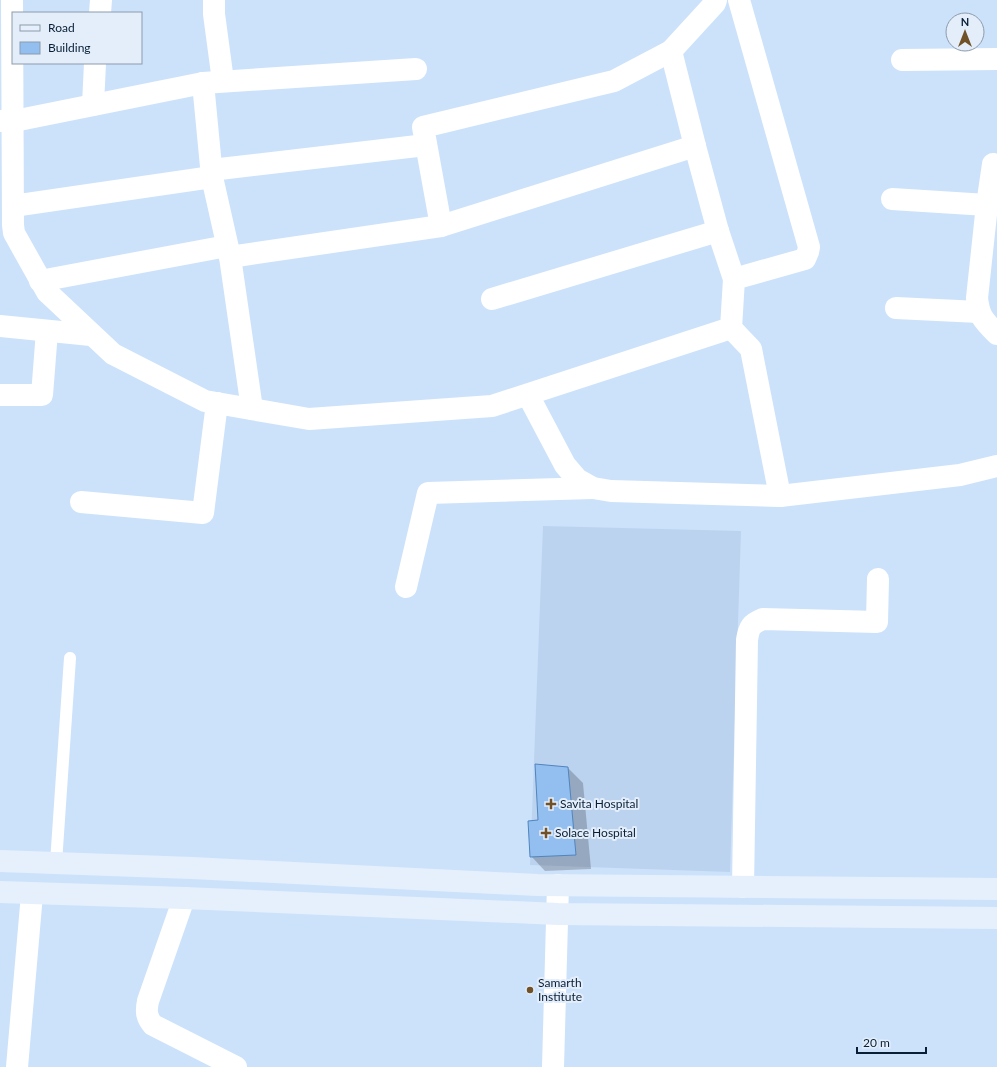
<svg xmlns="http://www.w3.org/2000/svg" width="997" height="1067" font-family="Lato,sans-serif">
  <style>
    .built { fill: #bcd3ef }
    .shadow { fill: #0003 }
    .building { fill: #92bef0; stroke: #5085be }
    .lines { fill: none; stroke-linecap: round; stroke-linejoin: round }
    .lane { stroke: #fff; stroke-width: 12 }
    .street { stroke: #fff; stroke-width: 22 }
    .secondary { stroke: #e6f0fc; stroke-width: 22 }
    .poi-dot { fill: #715228; stroke: #e3eefa; stroke-width: 1.5 }
    .labels { text-anchor: middle; stroke-width: 4; stroke-linejoin: round; paint-order: stroke }
    .poi-label { font-size: 12px; fill: #091f36; stroke: #e3eefa; text-anchor: start }
  </style>
  <rect width="100%" height="100%" fill="#cce2fb"/>
  <polygon class="built" points="543,526 741,531 730,872 530,865"/>
  <polygon class="shadow" points="568,768 583,783 591,869 545,871 531,856 539,821"/>
  <polygon class="building" points="535,764 568,767 576,855 530,857 528,821 538,820"/>
  <g class="lines">
    <polyline class="lane" points="56,863 70,658"/>
    <g class="street">
      <polyline points="12,0 13,225 14,233 47,292 113,354 205,401 309,419 492,406 731,328 734,279 805,259 808,252 809,247 739,0"/>
      <polyline points="214,0 214,14 223,81"/>
      <polyline points="100,13 101,0"/>
      <polyline points="671,51 695,146"/>
      <polyline points="902,60 997,59"/>
      <polyline points="203,83 416,69"/>
      <polyline points="93,105 95,63"/>
      <polyline points="0,121 14,121 203,83 212,177 230,257 441,226 695,146 718,231 734,279"/>
      <path d="M993,164L987,205L977,298C979,317 984,321 997,334"/>
      <polyline points="211,170 426,145"/>
      <polyline points="892,199 987,205"/>
      <polyline points="13,206 212,177"/>
      <polyline points="441,226 423,127 614,81 671,51 715,3 716,0"/>
      <polyline points="230,257 252,409"/>
      <polyline points="40,281 227,246"/>
      <polyline points="492,299 718,231"/>
      <polyline points="896,308 979,312"/>
      <polyline points="0,326 91,335"/>
      <polyline points="731,328 751,349 780,496"/>
      <polyline points="0,395 42,395 47,331"/>
      <polyline points="528,395 565,465 577,479 593,488 611,491 780,496 960,475 997,466"/>
      <polyline points="81,502 203,513 217,403"/>
      <polyline points="406,587 428,493 593,488"/>
      <path d="M743,887L747,640C749,627 751,624 763,619L877,622L878,579"/>
      <path d="M184,898L148,1001C146,1011 146,1017 153,1025L236,1067"/>
      <polyline points="17,1067 32,894"/>
      <polyline points="553,1067 558,885"/>
    </g>
    <g class="secondary">
      <polyline points="0,861 192,868 537,885 997,889"/>
      <polyline points="0,892 184,898 558,914 997,918"/>
    </g>
  </g>
  <g class="poi-dot">
    <path d="M549 798h4v4h4v4h-4v4h-4v-4h-4v-4h4z"/>
    <path d="M544 827h4v4h4v4h-4v4h-4v-4h-4v-4h4z"/>
    <circle cx="530" cy="990" r="4"/>
  </g>
  <g class="labels">
    <g class="poi-label">
      <text x="560" y="808">Savita Hospital</text>
      <text x="555" y="837">Solace Hospital</text>
      <text x="538" y="987">Samarth<tspan x="538" dy="14">Institute</tspan></text>
    </g>
  </g>
  <rect x="12" y="12" width="130" height="52" fill="#e3eefa" stroke="#8c9bac"/>
  <rect x="20" y="25" width="20" height="6" fill="#e6f0fc" stroke="#8c9bac"/>
  <text x="48" y="32" font-size="12" fill="#091f36">Road</text>
  <rect x="20" y="42" width="20" height="12" fill="#92bef0" stroke="#8c9bac"/>
  <text x="48" y="52" font-size="12" fill="#091f36">Building</text>
  <g transform="translate(965 32)"><circle r="19" fill="#e3eefa" stroke="#8c9bac"/>
  <path d="M0-3L7 15L0 10L-7 15Z" fill="#715228"/>
  <text y="-6" font-size="11" font-weight="bold" text-anchor="middle" fill="#091f36">N</text>
  </g>
  <path d="M857 1047v6h69v-6" fill="none" stroke="#091f36" stroke-width="2"/>
  <text x="863" y="1047" font-size="12" fill="#091f36" stroke="#e3eefa" stroke-width="3" paint-order="stroke">20 m</text>
</svg>
